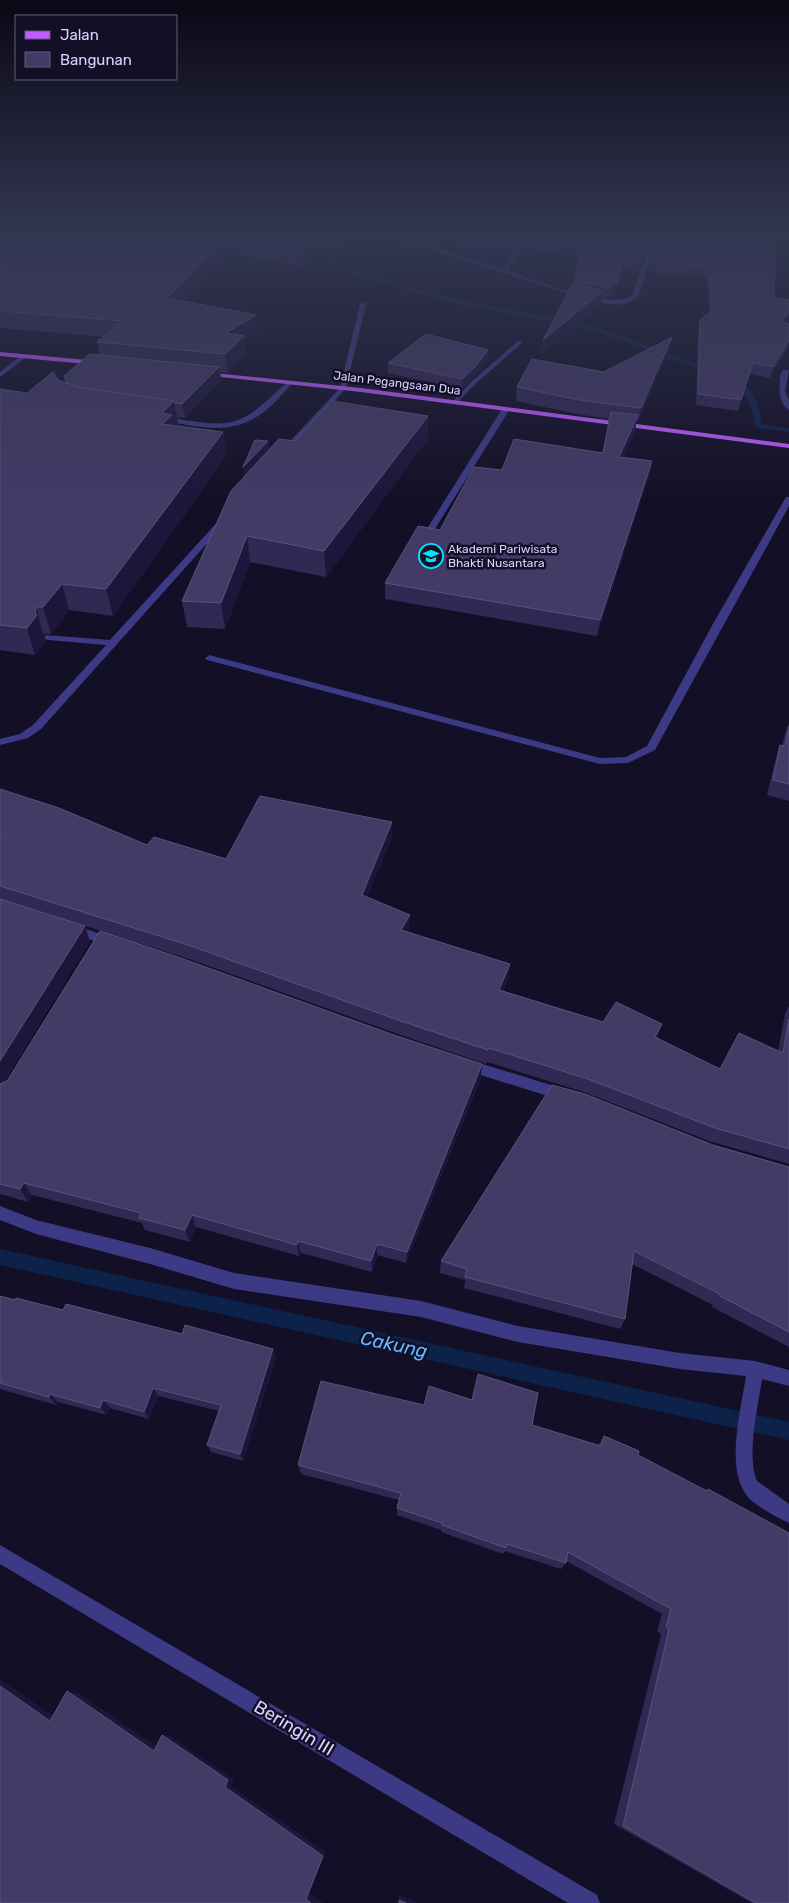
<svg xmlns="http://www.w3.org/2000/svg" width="789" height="1903" font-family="Rubik,sans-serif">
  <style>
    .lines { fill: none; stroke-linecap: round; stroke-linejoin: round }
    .stream { fill: #0c2248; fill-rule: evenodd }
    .minor { fill: #3d3a85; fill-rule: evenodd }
    .major { fill: #c25bff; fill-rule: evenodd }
    .wall { fill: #312854 }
    .shaded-wall { fill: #1d163a }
    .building { fill: #433a66; stroke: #5a527e }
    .labels { text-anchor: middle; stroke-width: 5; stroke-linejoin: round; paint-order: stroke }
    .far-street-label { font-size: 12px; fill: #d9d4ff; stroke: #130f26 }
    .far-poi-label { font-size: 12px; fill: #d9d4ff; stroke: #130f26; text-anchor: start }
    .near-street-label { font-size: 18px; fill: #d9d4ff; stroke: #130f26 }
    .near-water-label { font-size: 19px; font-style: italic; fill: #62b6ff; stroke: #130f26 }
  </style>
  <rect width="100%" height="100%" fill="#130f26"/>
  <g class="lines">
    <g class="stream">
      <polygon points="311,234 318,234 338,245 331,264 450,298 600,328 716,371 711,372 662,356 596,331 449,302 326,266 332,246"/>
      <path d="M731,379C750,378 761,409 762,424L789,428V432L756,428C751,409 749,393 731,381Z"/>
      <polygon points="0,1249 789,1422 789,1440 0,1265"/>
    </g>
    <g class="minor">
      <path d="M381,234H390L503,269L522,234H528L507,271C535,280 608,310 632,296L653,234H659L638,297C624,309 605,304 589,300Z"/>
      <polygon points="363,302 366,304 346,388 287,455 281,455 281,451 340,388 360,304"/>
      <polygon points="518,341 523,342 473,386 457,403 453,403 453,401 469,384"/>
      <polygon points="21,356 26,357 0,377 0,372"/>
      <path d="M784,370H789L785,391L789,400V410C777,403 779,384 781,372Z"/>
      <path d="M288,381L293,382C260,422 239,434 187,425C178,423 165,423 157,418L161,416C231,427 235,433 288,381Z"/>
      <polygon points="506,407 510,409 433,532 426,534 425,532 502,409"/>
      <polygon points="786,497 789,497 789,506 655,750 628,763 600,764 207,660 205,658 210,655 213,656 600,758 626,757 647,746 714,622"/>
      <polygon points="221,518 228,520 41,729 28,738 0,745 0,739 20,734 33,725 106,645 48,640 45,639 45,635 110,640"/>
      <polygon points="71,924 116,939 118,942 116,945 112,947 67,932 65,929 67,926"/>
      <polygon points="466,1059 564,1089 569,1091 571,1095 569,1099 564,1101 461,1069 459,1065 461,1061"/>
      <path d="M0,1206L36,1220L150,1248L234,1273L421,1301L518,1326L680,1353L755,1361L789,1370V1386L762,1379C758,1407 746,1455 757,1481L789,1504V1523C778,1518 751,1504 745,1493C726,1464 741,1409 746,1376L680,1369L518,1342L421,1317L234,1289L150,1264L36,1234L0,1220Z"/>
      <polygon points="0,1545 597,1895 600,1903 568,1903 0,1564"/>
    </g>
    <g class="major">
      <polygon points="0,352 97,361 100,363 97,365 0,356"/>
      <polygon points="204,372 361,388 789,444 789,448 361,392 202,375 201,374"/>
    </g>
  </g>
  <g class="wall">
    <polygon points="0,234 348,234 302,266 228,253 183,301 256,315 258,333 244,341 246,354 228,373 220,372 221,380 185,418 177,417 178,425 176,426 223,432 226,456 113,616 69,610 51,634 44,634 45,641 35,655 0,650 0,389 27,393 58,380 65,383 64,376 100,355 97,342 103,337 0,328"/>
    <polygon points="423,234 520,234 512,249 494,247 491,251 457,248 458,237"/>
    <polygon points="526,234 651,234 638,271 623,270 616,292 610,297 602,296 601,305 542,354 574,283 575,274 579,265 577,265 579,254 521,250 522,240"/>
    <polygon points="659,234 774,298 789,320 786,323 770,378 750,374 738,411 696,405 698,331 700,320 709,313 707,277 648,272 650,262"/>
    <polygon points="488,350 488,359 475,376 462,389 388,373 388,363"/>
    <polygon points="669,350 638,422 636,422 635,430 623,457 652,461 649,476 597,636 385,599 385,583 440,530 603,453 609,419 577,414 516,401 517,387 604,372"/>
    <polygon points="428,416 427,440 326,577 250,562 225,629 187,627 182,601 244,476 268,441 269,450 295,441"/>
    <polygon points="789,723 789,801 767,795 775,761 780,745 782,746 785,733"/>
    <polygon points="0,789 147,845 226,859 392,822 392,837 367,897 409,930 408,932 508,978 503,991 657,1038 720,1069 778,1051 785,1014 789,1006 789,1164 709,1141 584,1092 487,1062 486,1064 398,1034 192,960 1,899 90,941 3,1083 481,1078 406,1263 377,1255 372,1272 301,1253 299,1256 196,1227 190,1242 145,1230 142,1223 32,1195 28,1202 0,1194"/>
    <polygon points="713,1145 789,1167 789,1347 712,1307 713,1305 632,1264 625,1319 620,1329 464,1288 465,1280 440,1273 441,1261"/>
    <polygon points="0,1296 63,1310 182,1334 273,1349 276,1358 243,1461 211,1452 207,1445 219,1411 158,1396 149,1419 110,1408 107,1415 58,1402 56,1405 0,1389"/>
    <polygon points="424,1405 532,1425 598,1445 604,1436 638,1455 706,1491 708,1489 789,1903 752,1903 614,1824 661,1634 657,1631 662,1614 566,1561 566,1563 561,1569 505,1551 503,1554 441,1532 441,1530 397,1515 397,1508 399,1500 301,1474 298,1465"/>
  </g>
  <g class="shaded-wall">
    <polygon points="323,234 348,234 302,266 301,249"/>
    <polygon points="515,234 520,234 512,249 513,239"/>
    <polygon points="650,234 651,234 638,271 640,261"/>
    <polygon points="226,237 228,253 169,315 167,298"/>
    <polygon points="494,238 494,247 491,251 492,241"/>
    <polygon points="624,260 623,270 616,292 610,297 611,287"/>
    <polygon points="603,291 601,305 542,354 543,340"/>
    <polygon points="789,313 789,320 778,332 781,322"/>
    <polygon points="256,315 258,333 244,341 246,354 228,373 225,354 226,333"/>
    <polygon points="672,337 669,350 638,422 641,408"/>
    <polygon points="789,341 789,347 770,378 773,367"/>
    <polygon points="488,350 488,359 475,376 462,389 462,379"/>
    <polygon points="753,363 750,374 738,411 741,400"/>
    <polygon points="219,367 221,380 185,418 182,404"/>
    <polygon points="174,401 178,425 174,429 162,424 162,413"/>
    <polygon points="638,415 635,430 617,472 619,457"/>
    <polygon points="428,416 427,440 326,577 324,551"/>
    <polygon points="223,432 226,456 113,616 106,589"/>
    <polygon points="268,441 270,462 246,489 243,467"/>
    <polygon points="652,461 649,476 597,636 600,620"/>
    <polygon points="247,536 250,562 225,629 221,603"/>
    <polygon points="62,584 69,610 51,634 43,607"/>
    <polygon points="36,607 45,641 35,655 27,628 35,613"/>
    <polygon points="392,822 392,837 362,910 362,895"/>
    <polygon points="410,915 409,930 401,945 401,930"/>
    <polygon points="85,926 90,941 1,1085 0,1089 0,1061"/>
    <polygon points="510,964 508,978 497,1005 499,990"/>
    <polygon points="662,1024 657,1039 655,1037"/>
    <polygon points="482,1064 481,1078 406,1263 407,1252"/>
    <polygon points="24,1183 32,1195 28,1202 20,1189"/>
    <polygon points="192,1215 196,1227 190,1242 185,1230"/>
    <polygon points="298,1241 301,1253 299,1256 297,1245"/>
    <polygon points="377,1244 377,1255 372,1272 371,1261"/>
    <polygon points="273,1349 276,1358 243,1461 240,1454"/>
    <polygon points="153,1388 158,1396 149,1419 144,1412"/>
    <polygon points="50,1394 58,1402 56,1405 49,1397"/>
    <polygon points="103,1400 110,1408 107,1415 100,1408"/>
    <polygon points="0,1679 62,1722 50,1721 0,1686"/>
    <polygon points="67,1691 78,1693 163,1751 154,1751"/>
    <polygon points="162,1735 170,1736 234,1780 231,1786 326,1852 309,1894 323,1903 311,1903 306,1899 225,1787"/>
    <polygon points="399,1895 418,1903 406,1903 399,1900"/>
  </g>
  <g class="building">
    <polygon points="0,234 323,234 301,249 226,237 167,298 256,315 226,333 244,336 225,354 97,342 122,321 0,311"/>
    <polygon points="460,234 515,234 513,239 494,238 492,241 457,238"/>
    <polygon points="526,234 650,234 640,261 624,260 617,282 611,287 575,281 578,276 575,274 582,256 579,255 583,245 522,240"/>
    <polygon points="659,234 776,234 774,298 789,300 789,313 781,322 789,324 789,341 773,367 753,363 741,400 698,394 700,320 712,311 709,267 650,262"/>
    <polygon points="573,283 603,291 543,340"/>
    <polygon points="426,334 488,350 475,367 462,379 388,363"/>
    <polygon points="672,337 641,408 579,400 517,387 532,359 604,372"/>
    <polygon points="90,354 219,367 182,404 175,403 174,401 77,387 67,383 64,376"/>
    <polygon points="53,372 58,380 77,387 174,401 162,413 172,415 162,424 223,432 106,589 62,584 43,607 36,607 35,613 37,615 27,628 0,625 0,389 27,393"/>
    <polygon points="332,401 428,416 324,551 247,536 221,603 182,601 231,491 279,439 295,441"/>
    <polygon points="611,412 638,415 619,457 652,461 600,620 385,583 418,526 440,530 474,467 502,470 514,439 603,453"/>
    <polygon points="255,440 268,441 243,467"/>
    <polygon points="789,726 789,784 773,780 780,745 785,746"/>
    <polygon points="0,789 59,808 147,845 154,837 226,859 260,796 392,822 362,895 410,915 401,930 510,964 499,990 603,1022 616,1002 662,1024 655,1037 720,1069 739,1033 783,1053 789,1019 789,1149 715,1128 588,1079 489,1048 488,1050 398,1020 188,945 0,886 0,834 1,833 0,833"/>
    <polygon points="0,899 85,926 0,1061"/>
    <polygon points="100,931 178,957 394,1035 482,1064 407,1252 377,1244 371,1261 298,1241 297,1245 192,1215 185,1230 139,1218 141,1213 24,1183 20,1189 0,1184 0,1084 7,1081"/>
    <polygon points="552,1085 585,1094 713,1145 789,1167 789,1332 720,1296 720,1294 634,1251 625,1319 465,1277 467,1269 441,1261"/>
    <polygon points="0,1296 15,1300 16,1298 63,1310 66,1304 182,1334 185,1325 273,1349 240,1454 207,1445 221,1405 153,1388 144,1412 103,1400 100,1408 50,1394 49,1397 0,1383"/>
    <polygon points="478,1374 538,1393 532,1425 601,1446 604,1436 639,1451 638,1455 707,1491 708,1489 789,1533 789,1903 756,1903 623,1826 669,1629 666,1627 671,1609 568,1552 566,1563 507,1544 506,1548 442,1525 442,1523 397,1508 401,1493 298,1465 321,1381 424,1405 429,1386 472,1400"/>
    <polygon points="0,1686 50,1721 67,1691 154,1751 162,1735 228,1780 225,1787 323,1856 306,1899 311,1903 0,1903"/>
    <polygon points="399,1900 406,1903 399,1903"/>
  </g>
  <linearGradient id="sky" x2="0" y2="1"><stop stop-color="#0a0815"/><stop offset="0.47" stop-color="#333752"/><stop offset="1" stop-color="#333752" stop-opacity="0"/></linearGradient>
  <rect width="789" height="500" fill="url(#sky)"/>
  <defs>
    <symbol id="university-ring" viewBox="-11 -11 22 22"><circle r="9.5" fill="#130f26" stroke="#00e5ff" stroke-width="1.5"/><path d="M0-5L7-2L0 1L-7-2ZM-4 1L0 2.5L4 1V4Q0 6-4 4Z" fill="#00e5ff"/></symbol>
  </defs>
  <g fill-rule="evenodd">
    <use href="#university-ring" x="417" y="542" width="28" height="28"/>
  </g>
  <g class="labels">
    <g class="far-street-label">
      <text transform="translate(397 383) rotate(7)" y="4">Jalan Pegangsaan Dua</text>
    </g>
    <g class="far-poi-label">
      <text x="448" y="553">Akademi Pariwisata<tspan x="448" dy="14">Bhakti Nusantara</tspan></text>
    </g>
    <g class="near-street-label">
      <text transform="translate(294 1728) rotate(31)" y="6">Beringin III</text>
    </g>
    <g class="near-water-label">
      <text transform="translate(394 1344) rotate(12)" y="7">Cakung</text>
    </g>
  </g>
  <rect x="15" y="15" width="162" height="65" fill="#130f26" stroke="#625e7d"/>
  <rect x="25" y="31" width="25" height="8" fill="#c25bff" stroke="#625e7d"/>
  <text x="60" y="40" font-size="15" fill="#d9d4ff">Jalan</text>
  <rect x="25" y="52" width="25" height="15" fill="#433a66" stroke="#625e7d"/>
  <text x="60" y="65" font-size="15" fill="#d9d4ff">Bangunan</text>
</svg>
